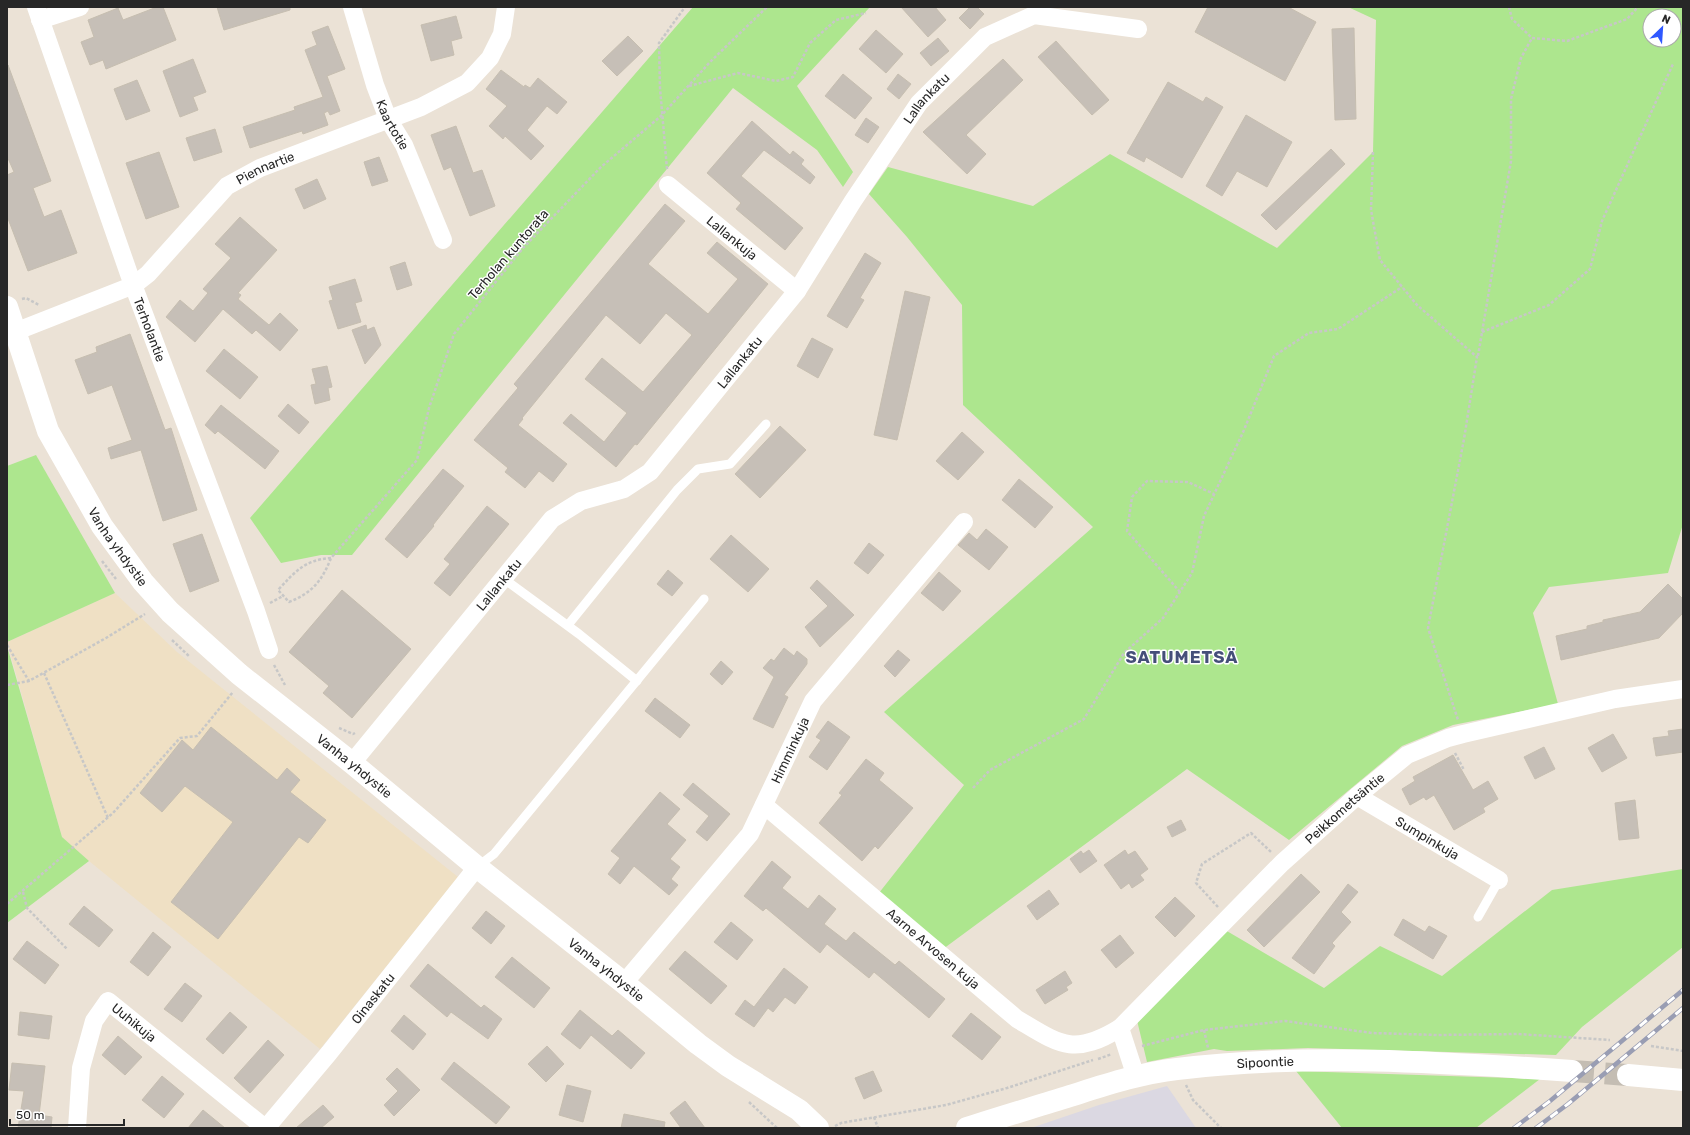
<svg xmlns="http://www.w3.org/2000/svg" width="1690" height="1135" font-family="Rubik,sans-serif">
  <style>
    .industrial { fill: #dbd8e2 }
    .education { fill: #efe0c4 }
    .green { fill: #ade68e; fill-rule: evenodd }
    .building { fill: #c6bfb7; stroke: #c6beb0 }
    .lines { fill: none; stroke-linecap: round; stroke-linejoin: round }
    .secondary-tunnel { stroke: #c4bdb3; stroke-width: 22; stroke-dasharray: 22 11; stroke-linecap: butt }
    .path { stroke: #c7c7c7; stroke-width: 2.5; stroke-dasharray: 3 2; stroke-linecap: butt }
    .lane { stroke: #fff; stroke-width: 9 }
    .street { stroke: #fff; stroke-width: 18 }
    .secondary { stroke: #fff; stroke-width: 22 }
    .rail-casing { stroke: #999db3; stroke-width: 4.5 }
    .rail { stroke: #fff; stroke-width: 3; stroke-dasharray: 9; stroke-linecap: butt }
    .labels { text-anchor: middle; stroke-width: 3; stroke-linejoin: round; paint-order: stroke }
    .street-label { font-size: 13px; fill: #272727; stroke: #fff }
    .district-label { font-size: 17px; font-weight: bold; letter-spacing: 1px; fill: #454f79; stroke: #fff }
  </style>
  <rect width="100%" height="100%" fill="#ebe2d6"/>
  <polygon class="industrial" points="1167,1086 1196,1128 1031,1128 1099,1105"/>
  <polygon class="education" points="115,593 177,652 458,877 320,1049 89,861 62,837 7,642"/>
  <g class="green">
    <polygon points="693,7 870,7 797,86 853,172 843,187 817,150 733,88 352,555 321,555 281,563 250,518"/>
    <path d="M1348,7H1683V524L1668,573L1549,587L1533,613L1558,704L1453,725L1402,746L1289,840L1187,769L939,952L875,898L964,785L884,712L1093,527L963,405L962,305L907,237L869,194L888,167L1033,206L1110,154L1277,248L1373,152L1376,20ZM1650,16H1674V40H1650Z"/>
    <polygon points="36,455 115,593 7,642 7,466"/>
    <polygon points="7,646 62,837 89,861 7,923"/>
    <polygon points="1683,869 1683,947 1582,1027 1556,1055 1308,1048 1227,1051 1214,1049 1147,1062 1135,1012 1220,927 1324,988 1380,946 1442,976 1552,890"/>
    <polygon points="1296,1071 1540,1079 1476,1128 1342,1128"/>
  </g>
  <g class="building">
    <polygon points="157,7 163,7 176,40 106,69 103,60 90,65 81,42 94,37 88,20 118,8 123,20"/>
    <polygon points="217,7 290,7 290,10 224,30"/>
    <polygon points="901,7 935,7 946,20 928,37"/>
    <polygon points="970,7 977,7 984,14 970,29 959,18"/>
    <polygon points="1208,7 1288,7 1316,22 1285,81 1195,32"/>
    <polygon points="456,16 462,38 451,41 454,55 431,61 421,25"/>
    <polygon points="328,26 345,69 327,76 340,111 330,115 328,111 324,113 328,125 303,134 302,131 250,148 243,127 295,110 294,107 323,97 305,50 317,45 312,32"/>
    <polygon points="1354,28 1356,119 1335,120 1332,29"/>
    <polygon points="876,30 903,54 886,73 859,49"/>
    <polygon points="628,36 643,51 617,76 602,61"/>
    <polygon points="938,38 949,51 931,66 920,53"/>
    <polygon points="1056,41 1109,100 1092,115 1038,57"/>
    <polygon points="193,59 206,92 193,97 198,110 180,117 163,71"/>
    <polygon points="1003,59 1023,80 966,135 986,154 967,174 923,132"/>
    <polygon points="8,65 51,181 33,188 44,217 61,210 77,253 28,271 7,216 7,175 14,172 7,156"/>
    <polygon points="501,70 524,87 525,85 530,88 538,78 567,102 557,114 547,106 527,130 544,146 531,160 505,136 503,139 489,126 507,106 486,89"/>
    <polygon points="843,74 872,98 855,119 825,96"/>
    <polygon points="898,74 911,84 899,99 887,89"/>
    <polygon points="137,80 150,111 126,120 114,89"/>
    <polygon points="1168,82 1203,102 1206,97 1223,107 1182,178 1146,157 1144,162 1127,153"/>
    <polygon points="1246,115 1292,142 1267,187 1237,171 1222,196 1206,186"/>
    <polygon points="866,118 879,127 868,143 855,135"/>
    <polygon points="752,121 790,155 793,151 804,160 801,164 815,177 810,184 764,150 741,176 803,228 785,250 736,209 741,203 707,173"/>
    <polygon points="456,126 473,173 482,170 495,206 470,216 451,167 444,170 431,135"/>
    <polygon points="215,129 222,152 194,161 186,138"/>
    <polygon points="1331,149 1345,164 1276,230 1261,215"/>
    <polygon points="159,152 179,207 146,219 126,163"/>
    <polygon points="379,157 388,181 372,186 364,162"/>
    <polygon points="317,179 326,199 304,209 295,189"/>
    <polygon points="665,204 685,221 648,264 708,314 738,279 707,253 717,242 768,284 637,445 635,444 616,467 563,423 571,414 604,442 627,413 585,379 602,358 643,392 692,335 666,313 640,344 606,315 522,418 523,419 518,425 567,464 553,482 539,471 525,488 505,472 508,468 474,440 518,388 514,384"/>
    <polygon points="240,217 277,250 238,293 241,295 238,299 269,325 280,313 298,330 280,351 256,330 252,334 223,309 195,342 166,317 180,300 193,311 208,293 203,289 231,258 215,244"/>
    <polygon points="865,253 881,263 860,298 864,300 847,328 827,316"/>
    <polygon points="405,262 412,285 397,290 390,267"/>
    <polygon points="355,279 362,301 355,303 361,322 338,329 329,301 333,300 329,287"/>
    <polygon points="905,291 930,297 897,440 874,435"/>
    <polygon points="366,325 367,330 374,327 381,345 365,364 352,330"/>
    <polygon points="130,334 165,430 171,428 197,510 163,521 141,450 111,459 108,448 132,440 112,385 88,394 75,360 97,352 96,347"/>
    <polygon points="812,338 833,349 818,378 797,366"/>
    <polygon points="224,349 258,377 240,399 206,371"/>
    <polygon points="327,366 332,387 328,388 330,400 315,404 311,385 316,384 312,369"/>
    <polygon points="288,404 309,422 299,434 278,416"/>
    <polygon points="221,405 279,451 265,469 218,431 215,434 205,425"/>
    <polygon points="780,426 806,450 760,498 735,474"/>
    <polygon points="962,432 984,452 958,480 936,461"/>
    <polygon points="443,469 464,486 433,525 434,526 407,558 385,539"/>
    <polygon points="1019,479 1053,507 1035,528 1002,500"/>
    <polygon points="487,506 509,524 450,596 434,583 450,564 444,559"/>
    <polygon points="986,529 1008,547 989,570 958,545 969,533 977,540"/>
    <polygon points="202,534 219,581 190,592 173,544"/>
    <polygon points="731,535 769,569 748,592 710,559"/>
    <polygon points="869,543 884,555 868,574 854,563"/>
    <polygon points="668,570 683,583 672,596 657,584"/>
    <polygon points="939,572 961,591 943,611 921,593"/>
    <polygon points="817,580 854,615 820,647 805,627 828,606 810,588"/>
    <polygon points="1668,584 1683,599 1683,613 1659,638 1561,660 1556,636 1587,629 1587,626 1603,622 1603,620 1640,612"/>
    <polygon points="342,590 411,649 352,718 323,693 329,686 289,652"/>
    <polygon points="784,648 794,656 797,651 807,659 807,664 784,695 788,697 773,728 753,719 774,677 763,668 771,659 774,661"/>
    <polygon points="898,650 910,660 895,677 884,666"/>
    <polygon points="721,661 733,672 722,685 710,674"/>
    <polygon points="655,698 690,725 680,738 645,711"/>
    <polygon points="828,721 850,737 827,770 809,757 821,740 816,737"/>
    <polygon points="211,727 277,780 287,768 300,780 290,792 326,820 308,843 299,837 218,939 171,902 233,822 185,786 162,812 140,793 182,740 193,750"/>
    <polygon points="1683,729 1683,752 1656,756 1653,738 1669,736 1668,731"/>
    <polygon points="1613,734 1627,758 1602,772 1588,748"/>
    <polygon points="1544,747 1555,769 1535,779 1524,757"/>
    <polygon points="1453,755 1473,790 1488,781 1498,799 1483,808 1485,812 1454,830 1434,795 1426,800 1424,797 1410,805 1402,789 1415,781 1413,777"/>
    <polygon points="866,759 884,773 879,780 913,808 878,849 875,846 862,861 819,823 842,795 839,793"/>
    <polygon points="693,783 730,814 707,841 696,832 709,816 683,795"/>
    <polygon points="660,792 680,809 667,824 686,840 670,859 680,867 671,879 678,885 669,895 634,866 620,884 608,874 620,858 611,851"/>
    <polygon points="1635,800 1639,838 1619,840 1615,803"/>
    <polygon points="1181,820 1186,830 1172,837 1167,827"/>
    <polygon points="1089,850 1097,861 1080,873 1070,859 1081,851 1083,854"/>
    <polygon points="1125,850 1128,855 1135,851 1148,869 1140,875 1144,880 1132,888 1129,883 1121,889 1104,865"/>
    <polygon points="772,861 791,877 782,888 808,909 819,895 836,909 824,924 846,941 854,932 895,965 899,961 945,999 929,1018 874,972 869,978 827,944 820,953 766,908 763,911 744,896"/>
    <polygon points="1301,874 1320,892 1264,947 1247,930"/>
    <polygon points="1348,884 1358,892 1341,912 1351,922 1332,943 1335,946 1314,974 1292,958"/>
    <polygon points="1049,890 1059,904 1037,920 1027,906"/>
    <polygon points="1175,897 1195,916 1175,937 1155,917"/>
    <polygon points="84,906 113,930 99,947 69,924"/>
    <polygon points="486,911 505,926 491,944 472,928"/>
    <polygon points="1403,919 1425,932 1429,926 1447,936 1433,959 1394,935"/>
    <polygon points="731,922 753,940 737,960 714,942"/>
    <polygon points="153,932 171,947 148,976 130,962"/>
    <polygon points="1120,935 1134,953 1116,968 1101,950"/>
    <polygon points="27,941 59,965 45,984 13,959"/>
    <polygon points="685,951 727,986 711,1004 669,969"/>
    <polygon points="512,957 550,988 534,1008 495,977"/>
    <polygon points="428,964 481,1008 484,1005 502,1019 488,1039 451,1012 447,1017 410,986"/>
    <polygon points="784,968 808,987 795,1004 785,997 773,1012 768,1008 754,1027 735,1014 745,1000 754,1007"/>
    <polygon points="1065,971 1072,983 1066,987 1068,990 1045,1004 1036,990"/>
    <polygon points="185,983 202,996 182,1022 164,1009"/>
    <polygon points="580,1010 612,1036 618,1030 645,1053 631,1069 591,1035 580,1049 561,1034"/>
    <polygon points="20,1012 52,1016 49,1039 18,1035"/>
    <polygon points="230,1012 247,1027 223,1054 206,1039"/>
    <polygon points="971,1013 1001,1037 982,1060 952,1036"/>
    <polygon points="404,1015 426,1034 413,1050 391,1031"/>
    <polygon points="118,1036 142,1057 125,1075 102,1055"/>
    <polygon points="268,1040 284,1055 250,1093 234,1078"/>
    <polygon points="547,1046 564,1064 546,1082 528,1064"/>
    <polygon points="454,1062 510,1107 496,1124 441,1079"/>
    <polygon points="12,1063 45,1066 39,1115 52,1117 51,1128 18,1128 24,1091 9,1090"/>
    <polygon points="397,1068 420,1090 394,1116 384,1105 398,1091 386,1079"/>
    <polygon points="873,1071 882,1091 864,1099 855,1078"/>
    <polygon points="162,1076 184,1094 164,1118 142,1100"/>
    <polygon points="567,1085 591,1091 583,1122 559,1115"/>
    <polygon points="685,1101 705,1128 681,1128 670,1113"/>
    <polygon points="323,1105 334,1117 321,1128 296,1128"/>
    <polygon points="203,1110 225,1128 188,1128"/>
    <polygon points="624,1114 665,1122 664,1128 621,1128"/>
  </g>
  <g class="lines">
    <polyline class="secondary-tunnel" points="1572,1071 1628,1075"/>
    <g class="path">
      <polyline points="1509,7 1512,19 1532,38 1567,41 1627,19 1638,7"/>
      <polyline points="689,86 738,73 776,81 793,77 810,43 836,20 866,13"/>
      <polyline points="1373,152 1371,210 1380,260 1417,305 1477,357 1464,439 1428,628 1458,720"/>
      <polyline points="667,169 660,88 659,43 685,7"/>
      <polyline points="22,299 26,298 39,305"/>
      <polyline points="1482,332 1549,305 1590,269 1602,221 1673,64"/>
      <polyline points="1478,356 1511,161 1511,99 1521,58 1532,38"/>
      <path d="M331,558C304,560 295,572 278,590L289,602C312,593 322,581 331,558L417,460L429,408L454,334L523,248L601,167L661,116L710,62L767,7"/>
      <polyline points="102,561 116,579"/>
      <polyline points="1180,592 1127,531 1132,497 1147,481 1188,482 1214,494"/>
      <polyline points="270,603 283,596"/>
      <polyline points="172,640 190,657"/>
      <polyline points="7,645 29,681"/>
      <polyline points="274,665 285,685"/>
      <polyline points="44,673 108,818"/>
      <polyline points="7,685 29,681 106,638 145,614"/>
      <polyline points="339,728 353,734 355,733"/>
      <polyline points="1455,753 1464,770"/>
      <polyline points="973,788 990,770 1084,719 1124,653 1163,618 1192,573 1204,516 1244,430 1274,356 1309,333 1338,329 1402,287"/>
      <polyline points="23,892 27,908 67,949"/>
      <polyline points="7,904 113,813 180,738 197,736 233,692"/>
      <polyline points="1218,907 1196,883 1202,864 1251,833 1271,852"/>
      <polyline points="1204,1030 1208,1048"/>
      <polyline points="1142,1046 1204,1030 1285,1021 1372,1033 1437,1035 1518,1034 1610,1040"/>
      <polyline points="1651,1046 1683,1051"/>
      <polyline points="1098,1059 1112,1054"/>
      <polyline points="1186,1085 1193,1100 1221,1128"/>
      <polyline points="749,1102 777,1128"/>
      <polyline points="874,1117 878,1128"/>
      <polyline points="835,1126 841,1123 946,1105 1007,1088 1093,1060"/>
    </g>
    <g class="lane">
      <polyline points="504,579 579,634 637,681"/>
      <polyline points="568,625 677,490 698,469 730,464 766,424"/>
      <polyline points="477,867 494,854 704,599"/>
      <polyline points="1478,917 1499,880"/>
    </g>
    <g class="street">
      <path id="s1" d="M36,7L129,274L256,611L269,650"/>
      <path id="s2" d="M352,7L375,85L388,119L404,145L443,240"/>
      <polyline points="40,20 80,7"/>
      <path id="s3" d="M668,185L797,291"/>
      <path id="s4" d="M7,335L134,285L148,274L227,186L260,168L421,107L467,83L490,58L502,34L506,7"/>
      <path id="s5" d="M352,763L552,519L581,501L624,489L650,472L797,291L853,201L919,103L985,37L1034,15L1138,29"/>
      <path id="s6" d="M1357,796L1499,880"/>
      <path id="s7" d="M764,805L1017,1019C1059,1044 1073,1057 1120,1028"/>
      <path id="s8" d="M624,983L750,834L813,701L964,522"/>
      <path id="s9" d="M1136,1077L1120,1028L1282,863L1357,796L1407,755L1448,738L1463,734L1615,699L1683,689"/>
      <path id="s10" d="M77,1128L81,1068L94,1021L108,1001L265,1128"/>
      <path id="s11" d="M266,1128L329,1053L477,867"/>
    </g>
    <g class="secondary">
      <path id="s12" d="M7,307L48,431L102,526L143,582L170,612L239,674L352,763L477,867L624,983L698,1044L728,1066L799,1110L818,1128"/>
      <polyline points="1628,1075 1683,1080"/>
      <path id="s13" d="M967,1128C1001,1117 1035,1107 1070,1096C1105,1085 1141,1073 1177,1069C1308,1053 1441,1062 1572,1071"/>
    </g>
    <defs>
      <g id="rail">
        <polyline points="1514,1128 1550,1101 1683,990"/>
        <polyline points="1536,1128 1568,1104 1683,1008"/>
      </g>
    </defs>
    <use href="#rail" class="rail-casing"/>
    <use href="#rail" class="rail"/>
  </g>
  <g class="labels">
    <g class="street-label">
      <text dy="5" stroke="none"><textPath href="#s5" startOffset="891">Lallankatu</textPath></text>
      <text dy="5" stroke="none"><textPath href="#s2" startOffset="125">Kaartotie</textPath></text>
      <text dy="5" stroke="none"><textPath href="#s4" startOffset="315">Piennartie</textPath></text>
      <text dy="5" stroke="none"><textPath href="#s3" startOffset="83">Lallankuja</textPath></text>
      <text transform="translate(508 254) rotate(-49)" y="5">Terholan kuntorata</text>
      <text dy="5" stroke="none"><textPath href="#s1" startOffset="342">Terholantie</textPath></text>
      <text dy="5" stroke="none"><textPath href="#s5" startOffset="567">Lallankatu</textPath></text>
      <text dy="5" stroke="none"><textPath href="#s12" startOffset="266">Vanha yhdystie</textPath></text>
      <text dy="5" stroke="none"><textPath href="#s5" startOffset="231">Lallankatu</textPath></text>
      <text dy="5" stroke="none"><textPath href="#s8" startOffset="288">Himminkuja</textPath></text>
      <text dy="5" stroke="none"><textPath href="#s12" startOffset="590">Vanha yhdystie</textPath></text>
      <text dy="5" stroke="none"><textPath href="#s9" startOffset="366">Peikkometsäntie</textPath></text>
      <text dy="5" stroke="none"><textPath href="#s6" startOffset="82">Sumpinkuja</textPath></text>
      <text dy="5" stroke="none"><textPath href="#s7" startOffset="222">Aarne Arvosen kuja</textPath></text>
      <text dy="5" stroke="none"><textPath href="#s12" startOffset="914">Vanha yhdystie</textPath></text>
      <text dy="5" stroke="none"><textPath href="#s11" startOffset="168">Oinaskatu</textPath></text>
      <text dy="5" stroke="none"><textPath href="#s10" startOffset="167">Uuhikuja</textPath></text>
      <text dy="5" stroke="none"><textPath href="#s13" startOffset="307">Sipoontie</textPath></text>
    </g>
    <g class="district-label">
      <text x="1182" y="663">SATUMETSÄ</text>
    </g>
  </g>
  <rect width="1690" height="1135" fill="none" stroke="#272727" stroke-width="16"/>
  <g transform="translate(1662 28) rotate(25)"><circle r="19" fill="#ffffff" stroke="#a9a9a9"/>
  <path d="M0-3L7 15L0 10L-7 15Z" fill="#2f58ff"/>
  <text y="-6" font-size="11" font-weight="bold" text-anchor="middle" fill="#272727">N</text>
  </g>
  <path d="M10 1119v6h114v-6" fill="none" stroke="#272727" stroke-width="2"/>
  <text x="16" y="1119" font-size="12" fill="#272727" stroke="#ffffff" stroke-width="3" paint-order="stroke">50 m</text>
</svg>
